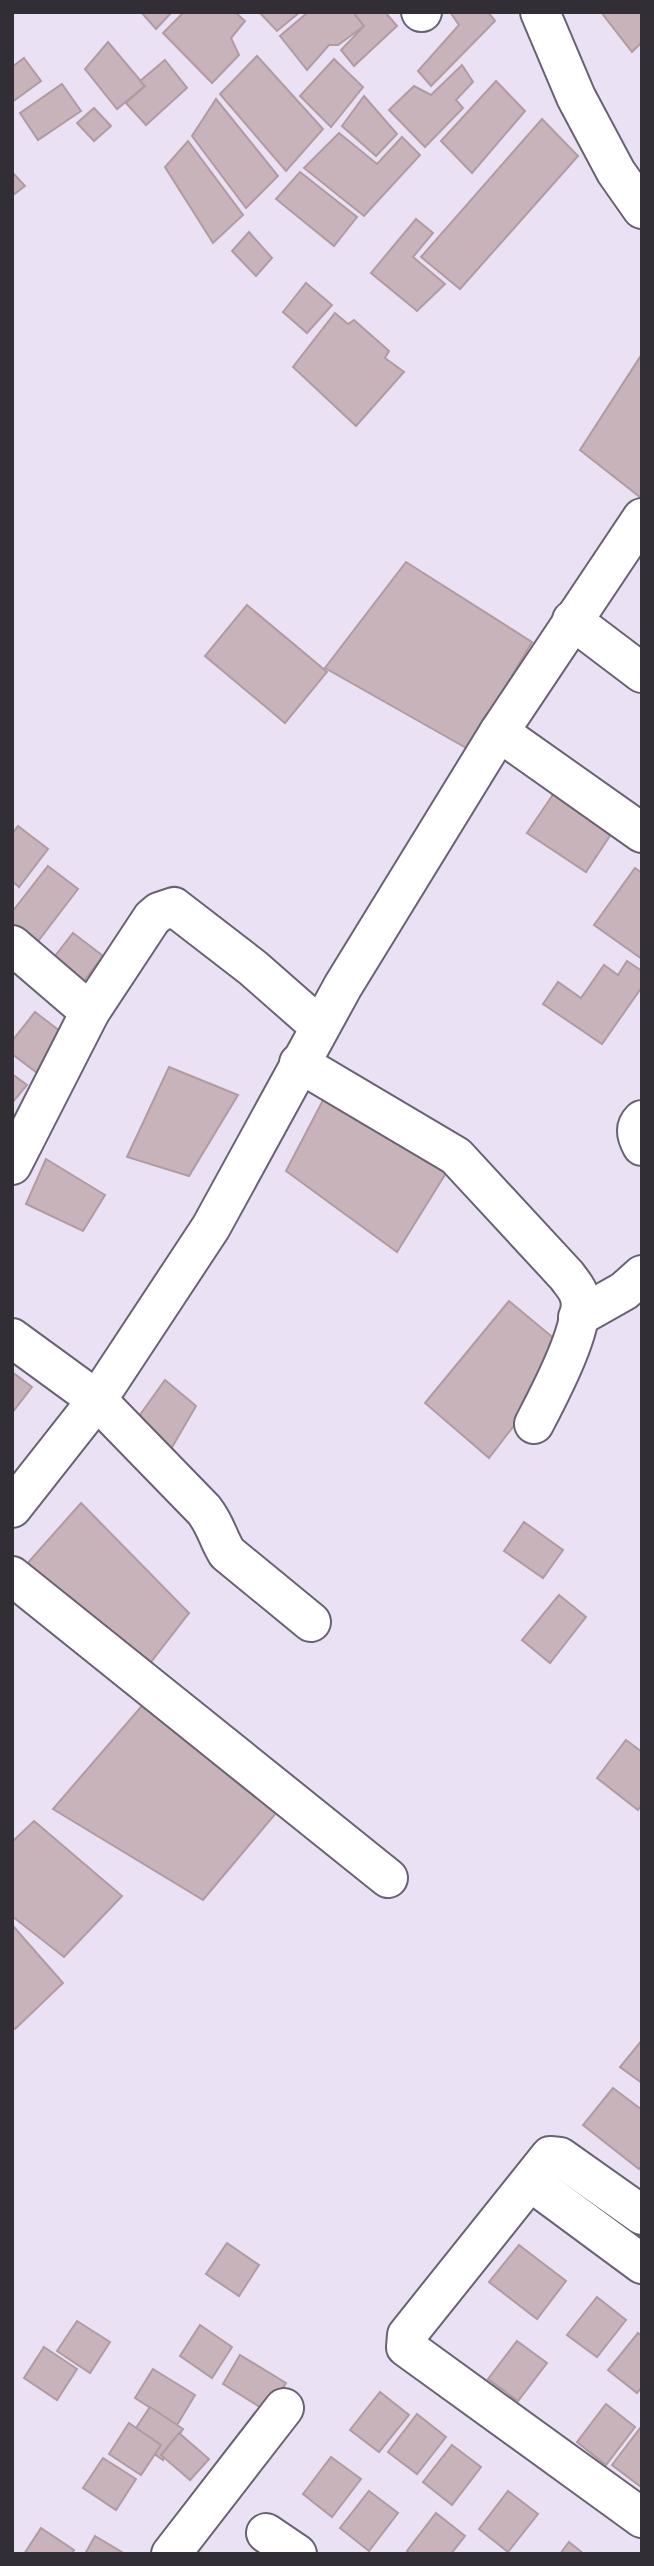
<svg xmlns="http://www.w3.org/2000/svg" width="654" height="2566" font-family="'PT Serif',serif">
  <style>
    .building { fill: #c9b3ba; stroke: #b09ba2; stroke-width: 2 }
    .lines { fill: none; stroke-linecap: round; stroke-linejoin: round }
    .street-casing { stroke: #6a6272; stroke-width: 42 }
    .secondary-casing { stroke: #6a6272; stroke-width: 42 }
    .street { stroke: #fff; stroke-width: 38 }
    .secondary { stroke: #fff; stroke-width: 38 }
  </style>
  <rect width="100%" height="100%" fill="#eae1f4"/>
  <g class="building">
    <polygon points="141,12 172,12 156,29"/>
    <polygon points="184,12 235,12 245,21 231,38 239,55 212,83 163,33"/>
    <polygon points="259,12 300,12 277,31"/>
    <polygon points="323,12 353,12 364,26 338,45 329,45 307,70 280,36 307,13"/>
    <polygon points="353,12 385,12 397,26 354,66 341,50 364,26"/>
    <polygon points="450,12 488,12 495,21 431,86 418,71 459,25"/>
    <polygon points="601,12 642,12 642,42 632,52"/>
    <polygon points="108,42 145,86 117,109 85,69"/>
    <polygon points="257,56 323,129 286,171 220,94"/>
    <polygon points="24,58 41,81 12,102 12,67"/>
    <polygon points="334,59 363,87 331,127 300,96"/>
    <polygon points="165,60 187,88 146,125 126,103 145,86 140,81"/>
    <polygon points="462,65 473,82 456,100 463,108 425,147 389,110 414,86 431,95"/>
    <polygon points="496,81 525,111 472,173 441,141"/>
    <polygon points="62,84 81,111 38,140 20,113"/>
    <polygon points="364,96 397,134 376,156 342,126"/>
    <polygon points="216,99 278,176 246,208 192,136"/>
    <polygon points="94,108 111,126 94,141 77,123"/>
    <polygon points="542,119 578,156 460,289 421,257"/>
    <polygon points="339,133 377,164 402,137 420,155 364,216 304,168"/>
    <polygon points="188,141 243,215 213,243 165,167"/>
    <polygon points="12,172 25,186 12,196"/>
    <polygon points="300,172 357,217 334,246 276,199"/>
    <polygon points="416,219 433,233 413,257 445,284 417,311 371,273"/>
    <polygon points="249,232 272,258 256,276 232,251"/>
    <polygon points="306,283 332,305 307,333 283,312"/>
    <polygon points="335,313 348,324 354,320 389,351 385,358 404,372 356,426 293,367"/>
    <polygon points="642,354 642,497 641,498 580,450"/>
    <polygon points="406,562 532,642 468,749 325,668"/>
    <polygon points="247,605 327,672 285,723 205,656"/>
    <polygon points="558,787 617,825 586,872 527,833"/>
    <polygon points="18,826 48,849 19,887 12,881 12,834"/>
    <polygon points="48,866 78,889 29,953 12,940 12,912"/>
    <polygon points="635,868 642,873 642,959 594,925"/>
    <polygon points="73,933 103,956 74,994 44,970"/>
    <polygon points="627,961 642,971 642,987 602,1044 543,1004 558,982 581,998 604,965 618,975"/>
    <polygon points="35,1012 65,1035 36,1072 12,1054 12,1041"/>
    <polygon points="169,1067 238,1095 189,1176 127,1157"/>
    <polygon points="12,1074 27,1085 12,1103"/>
    <polygon points="331,1085 451,1165 397,1252 286,1171"/>
    <polygon points="46,1159 105,1195 83,1231 26,1204"/>
    <polygon points="509,1301 562,1345 552,1376 489,1458 425,1403"/>
    <polygon points="12,1372 32,1387 12,1413"/>
    <polygon points="165,1380 196,1406 167,1456 132,1426"/>
    <polygon points="81,1503 189,1613 147,1667 26,1565"/>
    <polygon points="524,1522 563,1550 543,1578 504,1551"/>
    <polygon points="559,1595 586,1617 550,1663 522,1640"/>
    <polygon points="147,1700 276,1813 203,1900 53,1809"/>
    <polygon points="626,1740 642,1752 642,1804 638,1810 597,1778"/>
    <polygon points="34,1821 122,1896 64,1957 12,1916 12,1842"/>
    <polygon points="13,1926 63,1983 15,2029 12,2027"/>
    <polygon points="642,2040 642,2083 620,2067"/>
    <polygon points="613,2088 642,2110 642,2165 639,2169 583,2125"/>
    <polygon points="227,2243 259,2265 239,2296 206,2274"/>
    <polygon points="519,2245 566,2281 537,2319 489,2282"/>
    <polygon points="597,2297 626,2320 597,2357 567,2335"/>
    <polygon points="77,2321 110,2342 90,2373 57,2351"/>
    <polygon points="200,2325 232,2347 212,2378 180,2356"/>
    <polygon points="638,2333 642,2336 642,2387 637,2393 608,2370"/>
    <polygon points="517,2341 547,2363 518,2401 488,2379"/>
    <polygon points="44,2347 77,2369 57,2400 24,2378"/>
    <polygon points="240,2355 286,2383 268,2412 223,2384"/>
    <polygon points="153,2369 195,2395 177,2425 135,2398"/>
    <polygon points="380,2392 409,2415 379,2452 350,2430"/>
    <polygon points="606,2404 635,2427 606,2465 577,2442"/>
    <polygon points="150,2407 183,2429 163,2460 130,2437"/>
    <polygon points="417,2414 446,2437 417,2474 388,2452"/>
    <polygon points="129,2423 161,2445 141,2475 109,2454"/>
    <polygon points="641,2427 642,2486 641,2487 612,2465"/>
    <polygon points="179,2433 209,2459 190,2480 161,2455"/>
    <polygon points="452,2445 481,2467 452,2505 423,2482"/>
    <polygon points="331,2457 361,2479 332,2517 303,2494"/>
    <polygon points="103,2458 136,2479 116,2510 83,2488"/>
    <polygon points="369,2491 398,2513 369,2551 340,2528"/>
    <polygon points="508,2491 538,2514 508,2552 479,2529"/>
    <polygon points="436,2513 465,2536 451,2554 410,2554 407,2551"/>
    <polygon points="41,2528 74,2550 72,2554 24,2554"/>
    <polygon points="95,2536 125,2554 85,2554"/>
    <polygon points="569,2542 584,2554 560,2554"/>
  </g>
  <g class="lines">
    <defs>
      <g id="street">
        <polyline points="421,12 422,12"/>
        <polyline points="572,620 642,673"/>
        <polyline points="499,732 642,833"/>
        <polyline points="12,945 90,1012"/>
        <path d="M299,1063L456,1156L567,1276C571,1282 577,1288 579,1295C589,1321 547,1399 534,1424"/>
        <path d="M642,1120C634,1128 637,1137 642,1146"/>
        <polyline points="12,1165 90,1012 152,918 159,912 174,907 253,968 319,1026"/>
        <polyline points="578,1317 624,1291 642,1275"/>
        <path d="M12,1338L97,1400L204,1510C217,1527 217,1537 227,1553L311,1622"/>
        <polyline points="12,1508 97,1400 211,1227 343,986 499,732 642,518"/>
        <polyline points="12,1576 388,1878"/>
        <polyline points="531,2182 642,2264"/>
        <polyline points="642,2215 560,2157 550,2156 407,2335 406,2347 642,2518"/>
        <polyline points="266,2533 297,2554"/>
        <polyline points="171,2554 284,2408"/>
      </g>
      <polyline id="secondary" points="540,12 576,97 616,172 642,209"/>
    </defs>
    <use href="#street" class="street-casing"/>
    <use href="#secondary" class="secondary-casing"/>
    <use href="#street" class="street"/>
    <use href="#secondary" class="secondary"/>
  </g>
  <rect width="654" height="2566" fill="none" stroke="#312e35" stroke-width="28"/>
</svg>
